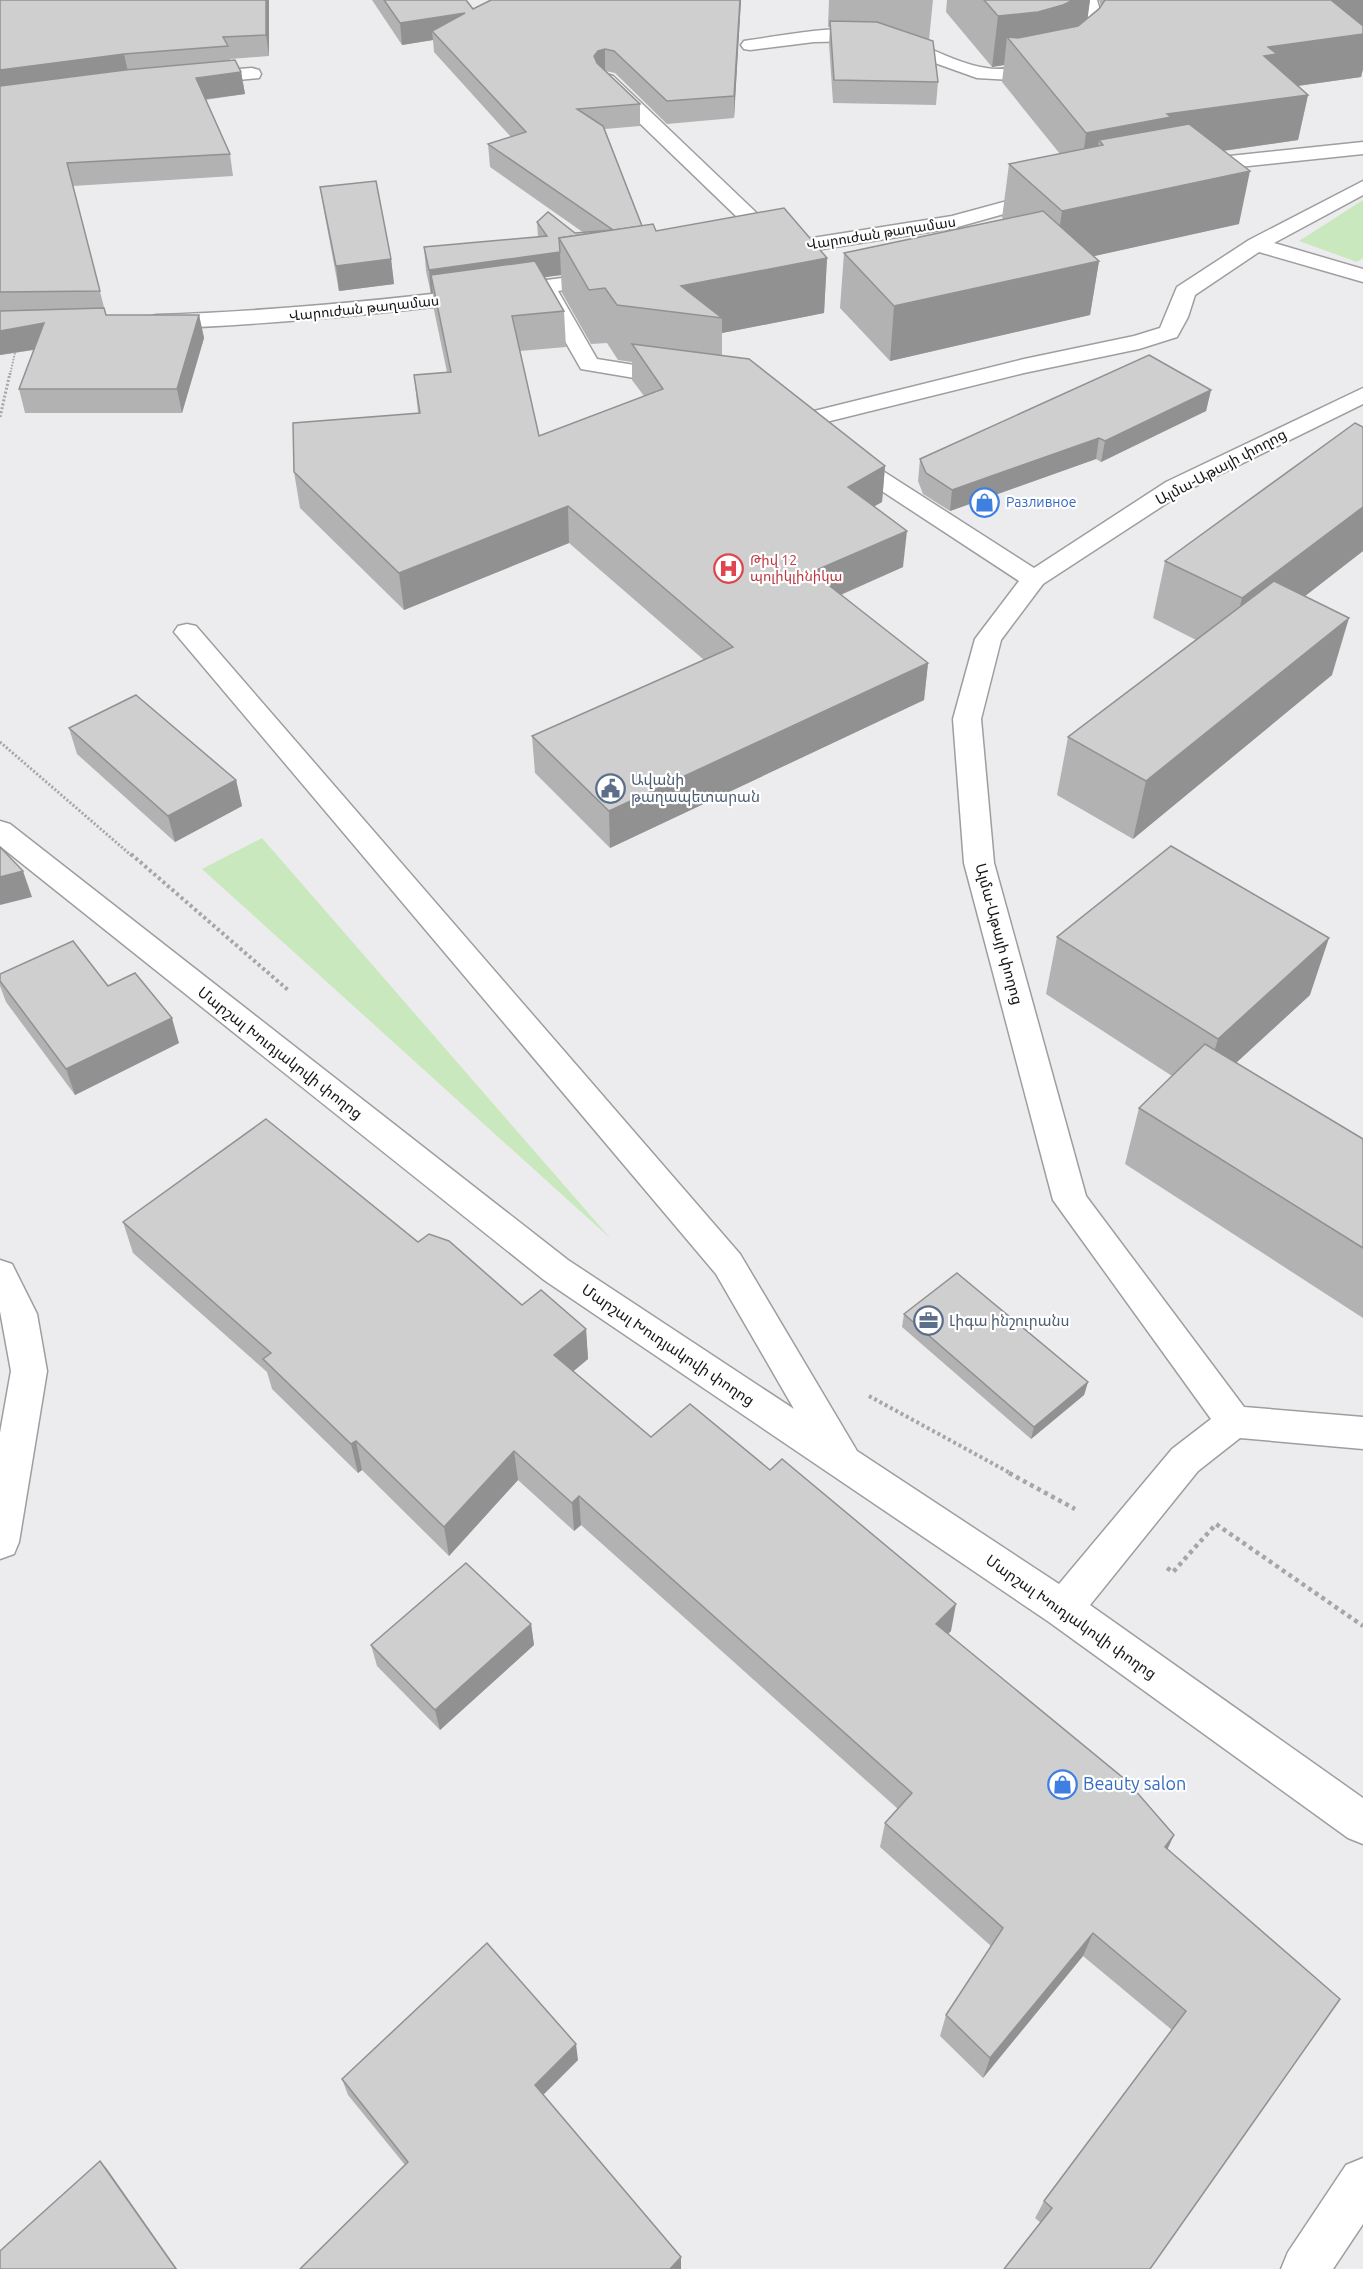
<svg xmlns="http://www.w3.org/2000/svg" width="1363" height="2269" font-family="Ubuntu,'Noto Sans Armenian',sans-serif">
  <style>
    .green { fill: #cae8bd }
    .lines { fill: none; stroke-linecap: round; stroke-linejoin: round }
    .minor-casing { stroke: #9e9ea0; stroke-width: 3 }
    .path-far3 { stroke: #a6a6a7; stroke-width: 2; stroke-dasharray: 1.5 1.5; stroke-linecap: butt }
    .path-far2 { stroke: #a6a6a7; stroke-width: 3; stroke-dasharray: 2 2; stroke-linecap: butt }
    .path-far1 { stroke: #a6a6a7; stroke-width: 4; stroke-dasharray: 3 3; stroke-linecap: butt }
    .path { stroke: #a6a6a7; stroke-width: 4.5; stroke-dasharray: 4 4; stroke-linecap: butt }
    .minor { fill: #fff; fill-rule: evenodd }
    .wall { fill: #b3b2b3; fill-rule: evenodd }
    .shaded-wall { fill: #929192 }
    .building { fill: #d0cfd0; stroke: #929192; stroke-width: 1.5 }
    .labels { text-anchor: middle; stroke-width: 4.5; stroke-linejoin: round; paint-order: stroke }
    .far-street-label { font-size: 14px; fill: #161616; stroke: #fff }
    .far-shop-label { font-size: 14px; fill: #366cbe; stroke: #fff; text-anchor: start }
    .far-health-label { font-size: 14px; fill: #be3a42; stroke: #fff; text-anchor: start }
    .street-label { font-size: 15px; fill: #161616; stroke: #fff }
    .service-label { font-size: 15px; fill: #4e5e75; stroke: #fff; text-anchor: start }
    .near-shop-label { font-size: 18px; fill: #366cbe; stroke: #fff; text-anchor: start }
  </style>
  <rect width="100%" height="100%" fill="#ececee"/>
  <g class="green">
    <polygon points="1363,200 1363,258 1357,262 1299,241"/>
    <polygon points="262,838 611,1239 202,869"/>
  </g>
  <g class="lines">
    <defs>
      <g id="minor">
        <path d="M1079,0H1097L1106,31L1091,51L1071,68L1012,80L977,78L876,42L863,41L814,42L750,50L744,49L741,45L744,41L750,40C792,34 835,25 878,31C913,37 952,63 986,68C1001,71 1017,67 1032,65C1060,59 1070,55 1088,31Z"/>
        <polygon points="252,68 259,70 261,74 259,78 197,84 190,82 188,78 190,74 197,72"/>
        <polygon points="606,74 613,76 787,242 952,216 1047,190 1054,192 1057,196 1054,200 954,228 772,257 765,255 761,251 767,246 599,84 597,80 599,76"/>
        <polygon points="1363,142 1363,154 1192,172 1185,170 1182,166 1185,162 1192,160"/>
        <polygon points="1363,181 1363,195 1274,243 1363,269 1363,282 1259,252 1195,295 1188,317 1177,337 1139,349 1024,373 814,425 806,423 802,418 806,413 1024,359 1134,336 1160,328 1177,287 1249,240"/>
        <path d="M605,272L613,273L616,278L613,283L558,291L597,359L684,373L687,378L684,383L676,385L581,369L538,294C411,311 284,324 156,329L148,327L145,322L148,317L156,315C307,310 456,293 605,272Z"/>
        <path d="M1363,388V404L1184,492L1043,584L1001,640L981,719L994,863L1086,1196L1244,1407L1363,1417V1449L1240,1438L1198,1471L1090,1605L1363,1798V1844L1348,1838L1049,1622L544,1280L0,846V821L10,824L568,1260L794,1409L716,1274L174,632L178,626L187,624L196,626L740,1254L857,1451L1059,1584L1172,1449L1211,1419L1053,1200L964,863L953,719L975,639L1019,581L859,476L838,454L842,449C858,445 865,455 875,466L1034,568L1166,482Z"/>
        <polygon points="0,1260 12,1264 37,1314 47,1371 19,1542 14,1554 0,1559 0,1433 11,1371 0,1311"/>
        <polygon points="1363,2158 1363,2224 1333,2269 1281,2269 1288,2252 1346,2165"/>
      </g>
    </defs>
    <use href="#minor" class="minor-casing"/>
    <polyline class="path-far3" points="10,375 16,348"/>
    <g class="path-far2">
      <polyline points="0,417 10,373"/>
      <polyline points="0,742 132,856"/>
    </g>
    <g class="path-far1">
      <polyline points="131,854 288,990"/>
      <polyline points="869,1396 1012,1474"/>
    </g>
    <g class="path">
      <polyline points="1009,1473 1075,1509"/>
      <polyline points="1167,1568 1173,1572 1216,1524 1363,1626"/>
    </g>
    <use href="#minor" class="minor"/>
  </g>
  <g class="wall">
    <polygon points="0,0 269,0 269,56 230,59 230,61 241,72 245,94 205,100 230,154 233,176 73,186 106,315 199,315 204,338 182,413 25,413 19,389 34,350 0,355"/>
    <path d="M372,0H466L473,9L741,0L734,118L667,124L615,73L605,71L640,104V126L605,129L642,226L656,231L827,258L824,313L722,333V356L885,466L882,502L874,506L903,567L841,595L928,663L924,700L610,848L535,773L532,736L704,660L569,543L404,610L300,508L294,472L418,413L414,375L447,372L434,310L433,293L431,294L426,271L424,247L538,237L537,222L575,233H584L490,167L488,144L511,137L434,52L433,40L402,45ZM561,275L562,293L591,344L607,343L618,360L632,362V380L644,396L539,436L520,351L566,347L564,311L544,277Z"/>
    <polygon points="829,0 933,0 929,40 938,82 936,105 833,103 829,44 830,27 828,27"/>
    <polygon points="947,0 1090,0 1087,18 1101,6 1099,0 1363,0 1363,69 1361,77 1298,86 1308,95 1298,140 1224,151 1239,224 1094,256 1099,261 1090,315 890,361 840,308 844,253 1004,219 1002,218 1009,164 1060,154 1002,82 1004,65 992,67 946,12"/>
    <polygon points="320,187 391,259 394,284 339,291 324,211"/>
    <polygon points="1211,390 1206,411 1101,462 1096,459 950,511 923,494 918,481 920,459"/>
    <polygon points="1363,427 1363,551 1305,596 1332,675 1133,839 1057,795 1068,737 1196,640 1153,618 1165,561"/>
    <polygon points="69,728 236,780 242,806 175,842 77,754"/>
    <polygon points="1057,937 1310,995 1236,1063 1363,1139 1363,1318 1125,1164 1139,1108 1172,1076 1046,994"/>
    <polygon points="0,974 108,986 179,1043 75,1095 6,1002 0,986"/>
    <polygon points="123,1222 418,1242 522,1305 586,1329 588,1359 573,1371 651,1437 951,1631 947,1634 1167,1849 1340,1999 1041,2223 1035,2218 1044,2201 1172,2030 1083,1956 983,2078 940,2036 946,2015 991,1946 880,1847 885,1823 898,1809 581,1525 574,1531 518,1480 449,1556 362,1470 358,1473 272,1389 267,1372 133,1253"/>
    <polygon points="904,1314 1088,1382 1084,1395 1031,1439 902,1327"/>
    <polygon points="531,1624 534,1645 440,1730 377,1666 371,1645"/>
    <polygon points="578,2060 543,2095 681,2257 681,2269 300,2269 405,2165 348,2095 342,2079"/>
  </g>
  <g class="shaded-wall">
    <polygon points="266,0 269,0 269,56 266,35"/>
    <polygon points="740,0 741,0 734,118 734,96"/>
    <polygon points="1073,0 1090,0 1086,31 1068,49 1007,37 1004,65 992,67 998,16"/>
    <polygon points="1327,0 1363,0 1363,69 1361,77 1269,90 1264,56 1268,47"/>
    <polygon points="465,13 432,31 433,40 402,45 400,23"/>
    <polygon points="605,49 605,71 595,78 594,56 598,51"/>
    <polygon points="124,54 129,76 0,93 0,70"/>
    <polygon points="241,72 245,94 199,100 196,78"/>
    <polygon points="1308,95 1298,140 1163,159 1103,145 1099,140 1094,176 1080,179 1086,133 1167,114"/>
    <polygon points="1250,171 1239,224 1054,265 1062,211"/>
    <polygon points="560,252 561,275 435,293 431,275 433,293 431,294 429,270"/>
    <polygon points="827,258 824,313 722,333 722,318 681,286"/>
    <polygon points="391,259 394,284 339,291 336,266"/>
    <polygon points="1099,261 1090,315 890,361 894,306"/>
    <polygon points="199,315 204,338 182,413 177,389"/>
    <polygon points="44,323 50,347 0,355 0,331"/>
    <polygon points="1211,390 1206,411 1101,462 1105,441"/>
    <polygon points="1099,438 1096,459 950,511 952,490"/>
    <polygon points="885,466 882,502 845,523 848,487"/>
    <polygon points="568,506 569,543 404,610 399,573"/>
    <polygon points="1363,507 1363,551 1228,656 1242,598"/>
    <polygon points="907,531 903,567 810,608 812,572"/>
    <polygon points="1349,618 1332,675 1133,839 1146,781"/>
    <polygon points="928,663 924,700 610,848 609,811"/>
    <polygon points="236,780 242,806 175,842 168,816"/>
    <polygon points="23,871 32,897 0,905 0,877"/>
    <polygon points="1329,938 1310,995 1201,1095 1218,1039"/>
    <polygon points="172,1018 179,1043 75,1095 66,1069"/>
    <polygon points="586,1329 588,1359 557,1385 554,1355"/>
    <polygon points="1088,1382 1084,1395 1031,1439 1034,1427"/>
    <polygon points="356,1441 362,1470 358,1473 351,1444"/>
    <polygon points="514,1451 518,1480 449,1556 444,1527"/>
    <polygon points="579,1496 581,1525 574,1531 572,1503"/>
    <polygon points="956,1604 951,1631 931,1651 936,1624"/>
    <polygon points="531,1624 534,1645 440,1730 435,1710"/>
    <polygon points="1174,1835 1163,1859 1165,1847"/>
    <polygon points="1093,1933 1083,1956 983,2078 990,2058"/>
    <polygon points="576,2044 578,2060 537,2101 535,2085"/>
    <polygon points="100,2161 107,2169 177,2269 176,2269"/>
    <polygon points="681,2257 681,2269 670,2269"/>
  </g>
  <g class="building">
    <polygon points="0,0 266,0 266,35 223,37 228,46 124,54 0,70"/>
    <polygon points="384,0 466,0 473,9 491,0 740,0 734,96 667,101 614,51 605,49 598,51 594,56 597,63 640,104 577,109 603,126 642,226 559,238 560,252 429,270 424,247 547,236 537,222 548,212 575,233 613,230 488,144 526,132 432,31 465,13 400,23"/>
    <polygon points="984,0 1073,0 1063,5 1038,12 998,16"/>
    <polygon points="1105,0 1331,0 1363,26 1363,34 1268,47 1277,54 1264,56 1308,95 1167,114 1171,117 1086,133 1007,37 1018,38 1078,26 1099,9"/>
    <polygon points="830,21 877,22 933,41 938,82 834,80"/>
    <polygon points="235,60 241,72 196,78 230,154 67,163 100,291 0,292 0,86 125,70"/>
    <polygon points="1189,124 1250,171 1062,211 1009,164 1103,145 1099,140"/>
    <polygon points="376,181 391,259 336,266 320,187"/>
    <polygon points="784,208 827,258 681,286 722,318 617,305 605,288 589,290 559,238 653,224 656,231"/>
    <polygon points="1043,211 1099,261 894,306 844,253"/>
    <polygon points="535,261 564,311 512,316 539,436 663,389 632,344 749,359 885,466 848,487 907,531 812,572 928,663 609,811 532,736 733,647 568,506 399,573 294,472 293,423 420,413 414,375 451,372 431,275"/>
    <polygon points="104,308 106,315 199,315 177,389 19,389 44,323 0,331 0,311"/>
    <polygon points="1149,355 1211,390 1105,441 1099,438 952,490 926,473 920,459"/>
    <polygon points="1355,423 1363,427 1363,507 1242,598 1165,561"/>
    <polygon points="1274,581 1349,618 1146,781 1068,737"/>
    <polygon points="136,695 236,780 168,816 69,728"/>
    <polygon points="1171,846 1329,938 1218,1039 1057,937"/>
    <polygon points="0,847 23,871 0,877"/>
    <polygon points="73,941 108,986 135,973 172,1018 66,1069 0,981 0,974"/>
    <polygon points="1205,1044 1363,1139 1363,1248 1139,1108"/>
    <polygon points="266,1119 418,1242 429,1234 449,1241 522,1305 541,1290 586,1329 554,1355 651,1437 690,1404 770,1470 782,1459 956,1604 936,1624 1127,1781 1174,1835 1165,1847 1340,1999 1150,2269 1004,2269 1052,2208 1044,2201 1186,2011 1093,1933 990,2058 946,2015 1003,1928 885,1823 912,1793 579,1496 572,1503 514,1451 444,1527 356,1441 351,1444 263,1359 271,1353 123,1222"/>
    <polygon points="957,1273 1088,1382 1034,1427 904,1314"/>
    <polygon points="466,1563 531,1624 435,1710 371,1645"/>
    <polygon points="487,1943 576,2044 535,2085 681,2257 670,2269 300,2269 408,2162 342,2079"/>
    <polygon points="100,2161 176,2269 0,2269 0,2251"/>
  </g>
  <defs>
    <symbol id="shop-ring" viewBox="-11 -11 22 22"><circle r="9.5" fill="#fff" stroke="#3f7fe0" stroke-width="1.5"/><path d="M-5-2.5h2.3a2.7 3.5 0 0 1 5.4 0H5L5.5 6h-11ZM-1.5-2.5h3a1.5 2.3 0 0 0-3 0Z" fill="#3f7fe0"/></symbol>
    <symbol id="hospital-ring" viewBox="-11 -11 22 22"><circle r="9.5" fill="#fff" stroke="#e0444e" stroke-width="1.5"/><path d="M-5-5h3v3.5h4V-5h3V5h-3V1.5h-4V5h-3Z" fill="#e0444e"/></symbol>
    <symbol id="civic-ring" viewBox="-11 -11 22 22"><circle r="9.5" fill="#fff" stroke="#5c6f8a" stroke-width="1.5"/><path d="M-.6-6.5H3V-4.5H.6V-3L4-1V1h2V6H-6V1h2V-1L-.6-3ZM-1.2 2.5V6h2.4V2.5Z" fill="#5c6f8a"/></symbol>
    <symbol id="office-ring" viewBox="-11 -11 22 22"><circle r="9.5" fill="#fff" stroke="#5c6f8a" stroke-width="1.5"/><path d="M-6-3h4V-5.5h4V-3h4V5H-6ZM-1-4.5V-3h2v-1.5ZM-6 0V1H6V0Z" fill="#5c6f8a"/></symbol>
  </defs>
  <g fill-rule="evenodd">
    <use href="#shop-ring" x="968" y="486" width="33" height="33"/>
    <use href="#hospital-ring" x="712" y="552" width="33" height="33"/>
    <use href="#civic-ring" x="594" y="772" width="33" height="33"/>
    <use href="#office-ring" x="912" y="1304" width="33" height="33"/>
    <use href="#shop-ring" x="1046" y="1768" width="33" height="33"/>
  </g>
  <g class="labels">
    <g class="far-street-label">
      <text transform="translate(881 233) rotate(-9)" y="5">Վարուժան թաղամաս</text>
      <text transform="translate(364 308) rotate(-6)" y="5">Վարուժան թաղամաս</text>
    </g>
    <g class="far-shop-label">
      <text x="1006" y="507">Разливное</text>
    </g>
    <g class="far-health-label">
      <text x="750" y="565">Թիվ 12<tspan x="750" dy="16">պոլիկլինիկա</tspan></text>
    </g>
    <g class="street-label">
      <text transform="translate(1221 467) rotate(-28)" y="5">Ալմա-Աթայի փողոց</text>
      <text transform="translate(999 934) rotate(75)" y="5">Ալմա-Աթայի փողոց</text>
      <text transform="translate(280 1053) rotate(38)" y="5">Մարշալ Խուդյակովի փողոց</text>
      <text transform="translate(668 1345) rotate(34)" y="5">Մարշալ Խուդյակովի փողոց</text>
      <text transform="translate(1071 1617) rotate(35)" y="5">Մարշալ Խուդյակովի փողոց</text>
    </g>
    <g class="service-label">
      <text x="631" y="785">Ավանի<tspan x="631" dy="17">թաղապետարան</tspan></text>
      <text x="949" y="1326">Լիգա ինշուրանս</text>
    </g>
    <g class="near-shop-label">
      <text x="1083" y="1790">Beauty salon</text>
    </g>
  </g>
</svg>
